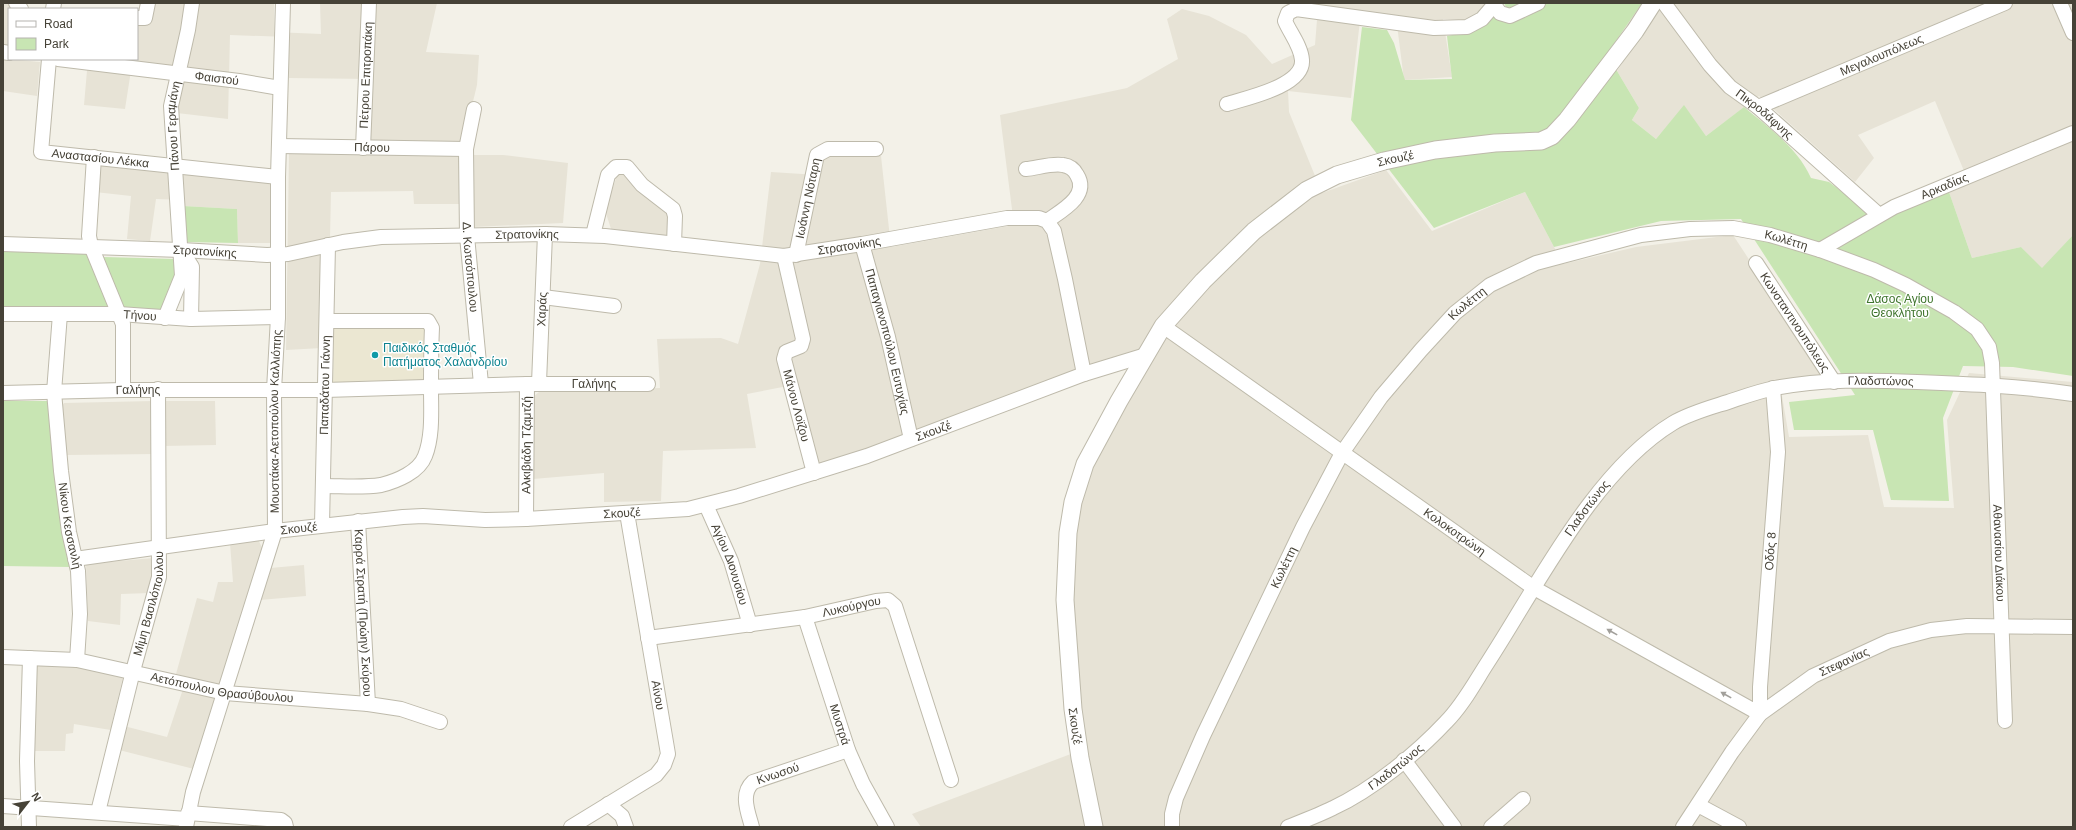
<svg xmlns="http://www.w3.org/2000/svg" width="2076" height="830" font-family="Helvetica,sans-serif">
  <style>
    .residential { fill: #e7e3d6 }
    .education { fill: #ebe7d2 }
    .green { fill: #c8e5b3 }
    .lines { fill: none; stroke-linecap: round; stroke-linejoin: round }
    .minor-casing { stroke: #bebaab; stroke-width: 16 }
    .tertiary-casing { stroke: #bebaab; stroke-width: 19 }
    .minor { stroke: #fff; stroke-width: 14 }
    .tertiary { stroke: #fff; stroke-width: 17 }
    .oneway { fill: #a2a09b }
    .culture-dot { fill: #0f9aa8; stroke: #fff; stroke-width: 1.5 }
    .labels { text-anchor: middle; stroke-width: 3; stroke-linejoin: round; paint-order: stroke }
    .street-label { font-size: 12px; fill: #464237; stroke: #fff }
    .park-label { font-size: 12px; fill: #3f752d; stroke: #fff }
    .culture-label { font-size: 12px; fill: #0d838f; stroke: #fff; text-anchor: start }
  </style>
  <rect width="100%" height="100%" fill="#f3f1e8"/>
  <g class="residential">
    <polygon points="3,3 10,3 17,9 9,9 9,59 40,62 37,96 3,91"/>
    <polygon points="151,3 274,3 274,32 321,34 320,3 437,3 426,52 479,55 477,85 460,155 503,155 568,163 563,223 472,227 471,204 414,204 413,191 331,192 330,238 323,239 322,348 286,350 289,153 367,154 370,79 289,78 288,37 230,35 228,119 177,113 184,70 132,64 125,109 84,105 88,59 137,59 137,22"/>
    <polygon points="1294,3 1484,3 1485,6 1471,20 1443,19 1452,77 1404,80 1396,17 1361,12 1351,98 1288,91 1289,112 1322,193 1386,170 1432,231 1525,192 1563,264 1636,247 1733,235 1826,377 1767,384 1782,396 1789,437 1868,435 1884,507 1954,508 1947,420 1969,373 2073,382 2073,827 921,827 912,814 1084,749 1076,658 1071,555 1087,470 1162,342 1126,354 845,457 817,465 798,384 747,394 756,448 663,451 661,501 604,502 604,473 533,479 533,397 539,392 660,388 657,339 721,338 738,344 760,264 771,172 818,175 822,153 881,156 891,247 1014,225 1000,115 1127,88 1178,59 1167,19 1182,9 1209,16 1246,35 1272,64 1315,45 1318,7"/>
    <polygon points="1586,3 2073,3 2073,235 2042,269 2021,247 1972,258 1949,192 1969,183 1935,101 1858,135 1874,158 1855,182 1759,96 1706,136 1684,106 1656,139 1632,120 1639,108 1617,71 1630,52 1603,30"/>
    <polygon points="98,163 270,183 270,243 238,243 237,209 183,206 183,200 156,199 150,241 127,239 131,196 95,192"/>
    <polygon points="619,170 671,211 668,236 611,229 605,210"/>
    <polygon points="153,401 155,454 67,455 59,411 64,403"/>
    <polygon points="162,401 215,401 216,445 163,446"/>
    <polygon points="258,539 264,552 259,569 304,565 306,596 248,601 194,769 119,750 123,732 74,724 73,733 66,734 65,751 33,751 35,662 84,665 123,677 112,723 167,737 187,677 176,674 197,598 213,602 218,582 233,582 230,543"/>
    <polygon points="153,558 155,574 150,593 121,594 120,625 88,621 86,564"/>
  </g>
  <polygon class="education" points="334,325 420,325 426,328 425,386 333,386"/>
  <g class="green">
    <path d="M1504,3H1642L1602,61L1617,71L1639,108L1632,120L1656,139L1684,105L1706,136L1744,107C1769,128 1798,148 1811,178L1829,182L1866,210L1890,216L1949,192L1972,258L2021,247L2042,268L2073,235V376L2013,367L1963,366L1943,418L1949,501L1891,500L1873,430H1794L1789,402L1855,395L1741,219L1661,221L1554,247L1525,192L1434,228L1351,120L1362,27L1387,30L1394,43L1405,80L1452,79L1447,36L1474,31L1506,7Z"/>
    <polygon points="183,206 237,209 238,243 184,242"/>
    <polygon points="3,247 89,253 110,309 3,309"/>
    <polygon points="104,257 176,259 176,281 163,311 124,310 105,265"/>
    <polygon points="3,401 49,401 70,567 3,566"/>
  </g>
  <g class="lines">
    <defs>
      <g id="minor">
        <polyline points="16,3 21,9"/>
        <polyline points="1493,3 1500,13 1510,16 1538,3"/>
        <path id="s1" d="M1664,3L1710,65L1730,87L1758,107L1878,214"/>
        <polyline points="2060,3 2073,33"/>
        <polyline points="53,9 54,3"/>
        <polyline points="137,18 145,18 148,3"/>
        <polyline points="3,52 9,53"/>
        <path id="s2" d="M49,59L41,152L278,177"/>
        <path id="s3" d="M58,59L239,81L280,88"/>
        <path d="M1227,104C1246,98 1304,86 1302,60C1301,46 1290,33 1285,21L1288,13L1296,9L1434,28L1467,27L1482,19L1494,5"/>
        <path id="s4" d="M1758,107L2005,3"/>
        <path id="s5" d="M474,109L466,149L467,236L481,384"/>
        <path id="s6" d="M279,146L466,149"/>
        <path id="s7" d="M363,148L369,3"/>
        <polyline points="94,157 89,236 91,246 123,324 123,390"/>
        <path d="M1026,169C1037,168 1052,163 1063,165C1070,166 1074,169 1077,175C1090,196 1061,211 1047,221"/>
        <polyline points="593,235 608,175 616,167 627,167 642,185 673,209 675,216 674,244"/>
        <path id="s8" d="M3,244L181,250L267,255L288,254L343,242L381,237L545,234L605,236L784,256L862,244L1007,218H1039L1047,221L1054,231L1065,279L1084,374"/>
        <path id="s9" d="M862,244L888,337L911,439"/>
        <path id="s10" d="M1820,250L1894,207L2073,133"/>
        <polyline points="182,251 192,267 191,319"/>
        <path id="s11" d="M796,255L817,155L828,149H876"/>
        <path id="s12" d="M784,256L803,339L801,346L786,352L784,359L814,473"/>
        <path id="s13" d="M1756,263L1834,382"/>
        <polyline points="543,297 614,306"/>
        <path id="s14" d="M3,314H119L191,319L278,317"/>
        <path id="s15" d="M60,314L54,392L61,471L69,532L78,571L80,614L77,660"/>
        <path id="s16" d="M165,318L182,276L171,106L188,30L192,3"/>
        <path id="s17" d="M1163,326L1534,588L1760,714V687L1778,452L1773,388"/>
        <path id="s18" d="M539,383L545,234"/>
        <path id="s19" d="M3,393L123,390H325L527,384"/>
        <path d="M323,486C342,486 362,488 381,485C397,481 419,472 425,456C433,436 431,410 431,389C431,368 431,348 432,328L428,321H327"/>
        <path id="s20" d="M706,505L731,561L750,625"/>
        <path id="s21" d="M526,519L527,384H648"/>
        <path id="s22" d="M358,521L368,704"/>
        <path id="s23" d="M322,525L328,245"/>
        <path id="s24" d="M75,559L275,531L403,517L423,516L485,520L526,519L688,509L739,496L867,456L1084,374L1146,355"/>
        <path id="s25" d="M805,617L848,750L863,784L887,827"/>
        <path id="s26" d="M648,638L805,617L876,601L888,600L895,606L951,780"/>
        <path id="s27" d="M3,657L77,660L225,693L368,704L401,709L440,722"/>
        <polyline points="1404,760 1454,827"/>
        <polyline points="608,804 622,816 626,827"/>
        <polyline points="1698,805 1739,827"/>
        <polyline points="3,806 187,819"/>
        <path id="s28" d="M98,812L133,671L159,577L158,389"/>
        <polyline points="188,813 281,820 285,823 286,827"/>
        <polyline points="29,827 27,761 30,658"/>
        <path id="s29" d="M186,827L193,792L275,531L274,390L278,317V177L283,3"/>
        <polyline points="571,827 656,775 664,765 668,754 627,513"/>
        <path id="s30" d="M752,827C748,812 740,794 753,782L848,750"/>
        <path id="s31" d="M1172,827V814L1176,798L1203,736L1303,527L1342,453L1381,397L1421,350L1455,313L1490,285L1536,263L1641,235L1690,229L1733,228L1770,235L1820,250L1874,270L1906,285L1954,312L1977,329L1989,347L1992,363L2005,721"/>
        <path id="s32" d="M1288,827C1303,821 1319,815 1333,808C1372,790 1417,753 1446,722C1463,705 1475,682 1488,662C1538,585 1594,471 1673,423C1690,413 1709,408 1728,402C1743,397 1759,391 1775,388C1821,379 1870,380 1917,382C1969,384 2021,386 2073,394"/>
        <polyline points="1491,827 1523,799"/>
        <path id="s33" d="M1683,827L1732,752L1760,714L1813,676L1889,641L1931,630L1967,626L2073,627"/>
      </g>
      <g id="tertiary">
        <path id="s34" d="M1094,827L1080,758L1073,709L1065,600L1068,533L1073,502L1085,464L1119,401L1163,326L1203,281L1254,231L1307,190L1337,175L1384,161L1435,150L1495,143L1541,141L1552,136L1567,120L1635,31L1653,3"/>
      </g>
    </defs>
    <use href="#minor" class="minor-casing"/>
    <use href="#tertiary" class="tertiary-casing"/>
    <use href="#minor" class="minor"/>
    <use href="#tertiary" class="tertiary"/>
  </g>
  <defs><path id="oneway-solid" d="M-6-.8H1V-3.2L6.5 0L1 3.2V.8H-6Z"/></defs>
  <g class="oneway">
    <use href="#oneway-solid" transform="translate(1612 632) rotate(-151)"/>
    <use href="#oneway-solid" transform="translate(1726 695) rotate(-151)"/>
  </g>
  <circle class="culture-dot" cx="375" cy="355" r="4"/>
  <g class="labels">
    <g class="street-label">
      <text dy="4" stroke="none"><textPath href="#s4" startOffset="134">Μεγαλουπόλεως</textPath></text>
      <text dy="4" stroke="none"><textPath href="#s7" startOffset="73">Πέτρου Επιτροπάκη</textPath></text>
      <text dy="4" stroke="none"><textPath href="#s3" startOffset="160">Φαιστού</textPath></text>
      <text dy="4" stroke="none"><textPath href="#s1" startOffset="151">Πικροδάφνης</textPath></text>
      <text dy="4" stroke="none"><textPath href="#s16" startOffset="196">Πάνου Γεραμάνη</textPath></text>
      <text dy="4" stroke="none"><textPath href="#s6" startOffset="93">Πάρου</textPath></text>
      <text dy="4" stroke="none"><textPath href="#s2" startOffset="153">Αναστασίου Λέκκα</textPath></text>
      <text dy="4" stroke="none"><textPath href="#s34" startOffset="819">Σκουζέ</textPath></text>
      <text dy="4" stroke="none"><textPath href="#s10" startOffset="140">Αρκαδίας</textPath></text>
      <text dy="4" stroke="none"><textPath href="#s11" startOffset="58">Ιωάννη Νόταρη</textPath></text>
      <text dy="4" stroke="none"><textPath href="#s8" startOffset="526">Στρατονίκης</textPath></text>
      <text dy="4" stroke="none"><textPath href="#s31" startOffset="944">Κωλέττη</textPath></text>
      <text dy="4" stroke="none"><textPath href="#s8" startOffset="850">Στρατονίκης</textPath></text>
      <text dy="4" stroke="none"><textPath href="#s8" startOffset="202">Στρατονίκης</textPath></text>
      <text dy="4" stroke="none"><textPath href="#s5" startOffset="159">Δ. Κωτσόπουλου</textPath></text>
      <text dy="4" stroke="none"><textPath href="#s31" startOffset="608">Κωλέττη</textPath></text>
      <text dy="4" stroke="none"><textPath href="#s18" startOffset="74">Χαράς</textPath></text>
      <text dy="4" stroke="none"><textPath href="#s14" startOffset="137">Τήνου</textPath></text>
      <text dy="4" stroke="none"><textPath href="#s13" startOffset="71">Κωνσταντινουπόλεως</textPath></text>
      <text dy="4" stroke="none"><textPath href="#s9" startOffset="101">Παπαγιανοπούλου Ευτυχίας</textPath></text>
      <text dy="4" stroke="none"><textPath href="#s32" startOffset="784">Γλαδστώνος</textPath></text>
      <text dy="4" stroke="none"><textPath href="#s21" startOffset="202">Γαλήνης</textPath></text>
      <text dy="4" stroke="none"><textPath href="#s23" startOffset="140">Παπαδάτου Γιάννη</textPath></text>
      <text dy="4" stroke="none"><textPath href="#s19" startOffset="135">Γαλήνης</textPath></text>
      <text dy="4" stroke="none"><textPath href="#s12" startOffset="164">Μάνου Λοϊζου</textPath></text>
      <text dy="4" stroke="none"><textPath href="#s29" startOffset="419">Μουστάκα-Αετοπούλου Καλλιόπης</textPath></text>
      <text dy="4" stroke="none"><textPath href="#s24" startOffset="874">Σκουζέ</textPath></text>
      <text dy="4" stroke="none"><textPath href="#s21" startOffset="74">Αλκιβιάδη Τζαμτζή</textPath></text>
      <text dy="4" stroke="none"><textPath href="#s32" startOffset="448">Γλαδστώνος</textPath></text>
      <text dy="4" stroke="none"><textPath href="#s24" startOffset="550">Σκουζέ</textPath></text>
      <text dy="4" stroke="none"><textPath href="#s15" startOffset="213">Νίκου Κεσσανλή</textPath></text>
      <text dy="4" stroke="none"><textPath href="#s24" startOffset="226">Σκουζέ</textPath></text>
      <text dy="4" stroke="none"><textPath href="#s17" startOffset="357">Κολοκοτρώνη</textPath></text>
      <text dy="4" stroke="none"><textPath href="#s17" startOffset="876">Οδός 8</textPath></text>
      <text dy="4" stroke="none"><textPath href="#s31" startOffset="1384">Αθανασίου Διάκου</textPath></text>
      <text dy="4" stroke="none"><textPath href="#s20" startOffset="64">Αγίου Διονυσίου</textPath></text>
      <text dy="4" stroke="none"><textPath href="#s31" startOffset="284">Κωλέττη</textPath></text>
      <text dy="4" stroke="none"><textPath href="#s28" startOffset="215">Μίμη Βασιλόπουλου</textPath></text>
      <text dy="4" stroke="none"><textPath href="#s26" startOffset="206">Λυκούργου</textPath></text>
      <text dy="4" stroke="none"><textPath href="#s22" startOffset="92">Καρρά Στρατή (Πρώην) Σκύρου</textPath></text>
      <text dy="4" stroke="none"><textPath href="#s33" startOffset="236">Στεφανίας</textPath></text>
      <text dy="4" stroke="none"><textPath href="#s27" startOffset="222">Αετόπουλου Θρασύβουλου</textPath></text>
      <text transform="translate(658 695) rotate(80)" y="4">Αίνου</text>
      <text dy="4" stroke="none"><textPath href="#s25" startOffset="113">Μυστρά</textPath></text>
      <text transform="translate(1075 726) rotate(82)" y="4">Σκουζέ</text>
      <text dy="4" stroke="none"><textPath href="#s32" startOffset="124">Γλαδστώνος</textPath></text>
      <text dy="4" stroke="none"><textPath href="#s30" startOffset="74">Κνωσού</textPath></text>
    </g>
    <g class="park-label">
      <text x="1900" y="303">Δάσος Αγίου<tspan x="1900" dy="14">Θεοκλήτου</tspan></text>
    </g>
    <g class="culture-label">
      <text x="383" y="352">Παιδικός Σταθμός<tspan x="383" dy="14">Πατήματος Χαλανδρίου</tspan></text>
    </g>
  </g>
  <rect width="2076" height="830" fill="none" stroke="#464237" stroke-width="8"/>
  <rect x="8" y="8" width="130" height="52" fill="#ffffff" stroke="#b5b3af"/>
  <rect x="16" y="21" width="20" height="6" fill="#ffffff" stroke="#b5b3af"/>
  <text x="44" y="28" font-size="12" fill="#464237">Road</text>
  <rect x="16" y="38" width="20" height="12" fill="#c8e5b3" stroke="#b5b3af"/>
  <text x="44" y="48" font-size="12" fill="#464237">Park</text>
  <g transform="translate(28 802) rotate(59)" stroke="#ffffff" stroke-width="3" paint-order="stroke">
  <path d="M0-3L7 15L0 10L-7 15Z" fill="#464237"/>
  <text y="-6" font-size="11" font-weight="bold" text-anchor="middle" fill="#464237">N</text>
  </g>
</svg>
